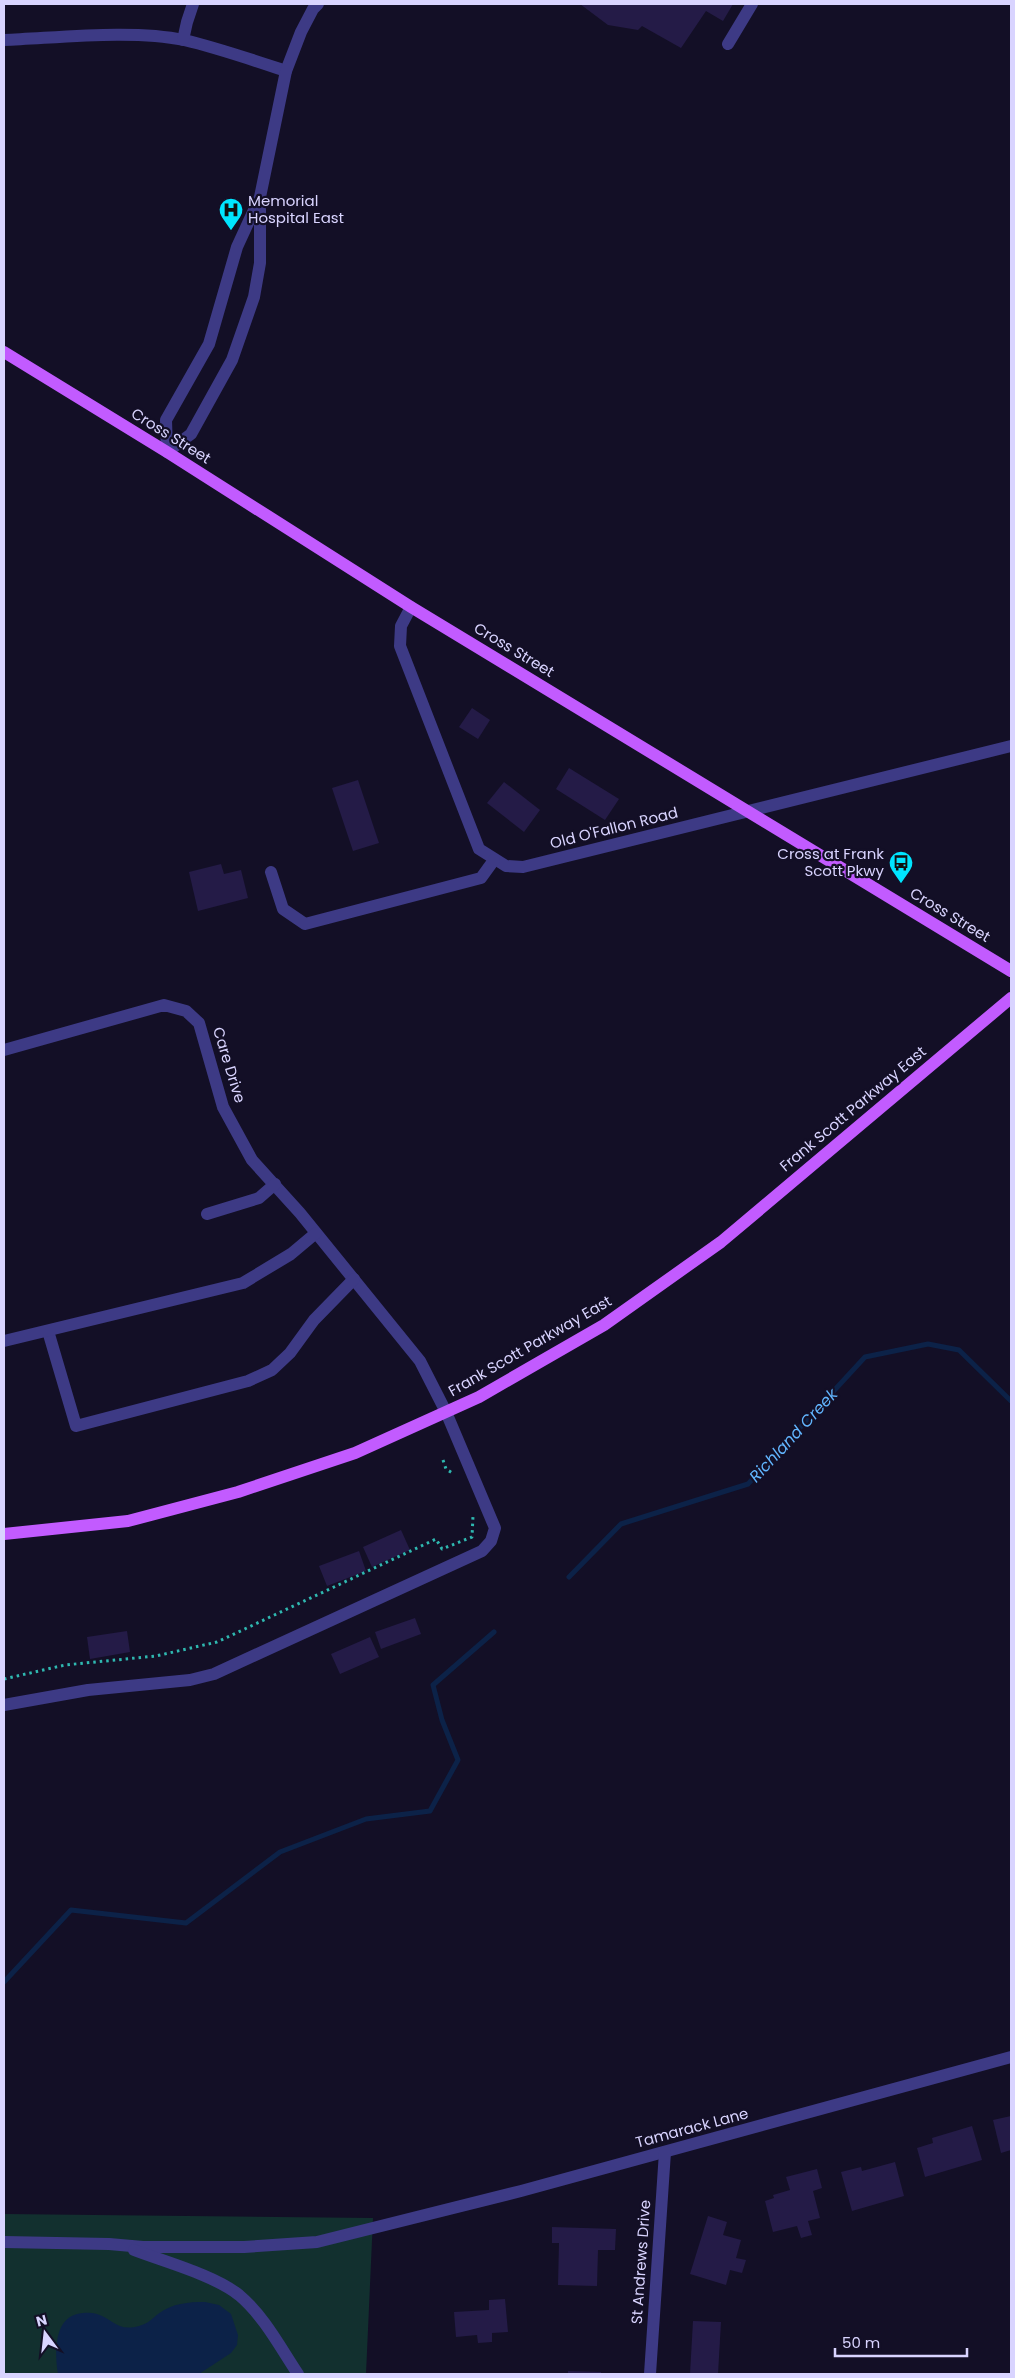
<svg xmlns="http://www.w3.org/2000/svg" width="1015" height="2378" font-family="Poppins,sans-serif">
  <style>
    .green { fill: #12302f }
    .water { fill: #0c2248 }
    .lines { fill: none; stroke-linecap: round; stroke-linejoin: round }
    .stream { stroke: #0c2248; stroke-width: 5 }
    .building { fill: #241b47 }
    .path { stroke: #2fb8b0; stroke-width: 3; stroke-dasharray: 2.5 4; stroke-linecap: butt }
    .minor { stroke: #3d3a85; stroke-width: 12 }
    .major { stroke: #c25bff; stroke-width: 12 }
    .labels { text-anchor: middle; stroke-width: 4.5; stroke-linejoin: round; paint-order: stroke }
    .poi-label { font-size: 15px; fill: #d9d4ff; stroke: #130f26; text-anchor: start }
    .street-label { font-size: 15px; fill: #d9d4ff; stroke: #130f26 }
    .water-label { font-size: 16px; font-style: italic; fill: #62b6ff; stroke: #130f26 }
  </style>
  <rect width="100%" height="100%" fill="#130f26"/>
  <polygon class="green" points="4,2214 373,2218 366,2374 4,2374"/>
  <path class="water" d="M205,2302L219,2305L231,2314L238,2335L237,2345L231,2353L199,2374H58C55,2355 53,2320 77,2314C83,2313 90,2312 97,2314C113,2319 117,2332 139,2326C147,2324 152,2319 158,2314C173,2303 188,2302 205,2302Z"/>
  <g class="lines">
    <g class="stream">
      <polyline points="569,1577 621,1524 748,1484 865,1357 928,1344 959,1350 1011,1401"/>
      <polyline points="4,1982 71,1910 186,1923 280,1852 366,1819 430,1811 458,1760 442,1720 433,1685 494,1632"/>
    </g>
  </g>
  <g class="building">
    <polygon points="580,4 733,4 723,21 706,11 681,48 642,26 638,30 608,25"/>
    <polygon points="472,708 490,720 478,739 459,727"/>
    <polygon points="569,768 619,799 605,820 556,789"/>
    <polygon points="358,780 379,843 353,851 332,788"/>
    <polygon points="504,782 540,810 524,832 487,803"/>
    <polygon points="221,864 224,874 241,870 248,898 198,911 189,872"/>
    <polygon points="401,1530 410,1550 372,1567 363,1547"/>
    <polygon points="359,1551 366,1571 327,1586 319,1566"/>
    <polygon points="415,1618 421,1634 381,1649 375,1632"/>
    <polygon points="127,1631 130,1652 90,1659 87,1637"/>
    <polygon points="370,1637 379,1657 340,1674 331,1654"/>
    <polygon points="1011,2116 1011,2150 1001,2153 993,2120"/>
    <polygon points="972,2126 982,2160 925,2177 917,2148 933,2143 932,2138"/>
    <polygon points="895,2162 904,2196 852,2211 841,2172 861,2167 862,2171"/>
    <polygon points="817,2169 822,2188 813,2191 820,2218 808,2221 812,2235 801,2238 797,2226 773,2232 765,2201 774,2198 773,2195 790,2190 786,2177"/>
    <polygon points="708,2216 727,2222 723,2235 741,2240 736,2258 746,2260 742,2273 730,2270 726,2285 690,2274"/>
    <polygon points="552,2227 616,2229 615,2250 598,2250 597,2286 558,2285 559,2243 552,2243"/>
    <polygon points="505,2299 508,2332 492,2333 492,2342 478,2343 477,2335 456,2337 454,2312 489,2310 489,2300"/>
    <polygon points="693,2321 721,2322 718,2374 690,2374"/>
    <polygon points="568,2371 601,2372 601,2374 568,2374"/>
  </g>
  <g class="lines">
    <g class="path">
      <polyline points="443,1460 446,1469 454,1474"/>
      <polyline points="4,1679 65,1665 156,1656 217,1642 436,1539 442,1549 472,1537 473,1516"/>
    </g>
    <g class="minor">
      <path d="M4,40C57,38 132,29 184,40C218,48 253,60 286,71"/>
      <polyline points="183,40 187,22 193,4"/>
      <polyline points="728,44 752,4"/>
      <polyline points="167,452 166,420 209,344 237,247 260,197 286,71 301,32 313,9 318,4"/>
      <polyline points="167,452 191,434 232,360 254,297 260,263 260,202"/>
      <polyline points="411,607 401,626 400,646 479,849 506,866 523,867 1011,746"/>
      <polyline points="271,872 283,909 305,924 481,878 494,860"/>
      <polyline points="4,1050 164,1005 186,1011 199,1023 223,1107 252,1160 300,1213 420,1361 446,1412 495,1528 491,1541 482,1551 214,1674 190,1680 88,1690 4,1705"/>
      <polyline points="207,1214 259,1198 275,1184"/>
      <polyline points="48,1331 76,1426 248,1381 272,1370 290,1353 314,1320 354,1279"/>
      <polyline points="4,1341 243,1283 291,1254 316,1233"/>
      <polyline points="4,2242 109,2244 143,2247 244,2247 317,2242 521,2191 1011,2057"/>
      <path d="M134,2250C165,2262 214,2275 239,2295C264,2316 280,2347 298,2374"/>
      <polyline points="650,2374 665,2152"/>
    </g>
    <g class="major">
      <polyline points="4,352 167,452 411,607 1011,971"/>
      <polyline points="4,1534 128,1521 238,1492 355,1453 479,1397 604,1325 721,1242 1011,998"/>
    </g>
  </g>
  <defs>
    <symbol id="hospital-pin" viewBox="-11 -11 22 30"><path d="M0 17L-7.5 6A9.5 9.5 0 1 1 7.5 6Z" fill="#00e5ff" stroke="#130f26"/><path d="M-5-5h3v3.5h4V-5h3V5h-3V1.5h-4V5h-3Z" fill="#111"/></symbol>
    <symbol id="bus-pin" viewBox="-11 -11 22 30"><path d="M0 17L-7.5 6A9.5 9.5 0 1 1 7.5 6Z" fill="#00e5ff" stroke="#130f26"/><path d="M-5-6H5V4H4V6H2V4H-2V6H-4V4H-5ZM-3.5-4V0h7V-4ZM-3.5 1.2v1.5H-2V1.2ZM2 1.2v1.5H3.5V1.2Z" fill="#111"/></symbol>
  </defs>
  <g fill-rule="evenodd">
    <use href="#hospital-pin" x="217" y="196" width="28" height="38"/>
    <use href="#bus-pin" x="887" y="849" width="28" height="38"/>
  </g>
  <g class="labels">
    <g class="poi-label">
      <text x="248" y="206">Memorial<tspan x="248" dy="17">Hospital East</tspan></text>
      <text x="884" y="859" text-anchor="end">Cross at Frank<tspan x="884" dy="17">Scott Pkwy</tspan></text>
    </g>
    <g class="street-label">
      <text transform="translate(171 436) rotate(32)" y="5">Cross Street</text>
      <text transform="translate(514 650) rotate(31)" y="5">Cross Street</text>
      <text transform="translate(614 828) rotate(-14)" y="5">Old O'Fallon Road</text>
      <text transform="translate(950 915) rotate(31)" y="5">Cross Street</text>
      <text transform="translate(229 1065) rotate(73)" y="5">Care Drive</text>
      <text transform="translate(853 1109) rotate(-40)" y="5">Frank Scott Parkway East</text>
      <text transform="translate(530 1346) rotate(-30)" y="5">Frank Scott Parkway East</text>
      <text transform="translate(692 2128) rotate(-15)" y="5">Tamarack Lane</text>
      <text transform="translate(641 2262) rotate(-86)" y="5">St Andrews Drive</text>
    </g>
    <g class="water-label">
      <text transform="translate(793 1435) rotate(-47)" y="6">Richland Creek</text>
    </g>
  </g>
  <rect width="1015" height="2378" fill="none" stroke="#d9d4ff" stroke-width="10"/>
  <g transform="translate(45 2333) rotate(345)" stroke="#130f26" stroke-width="4" paint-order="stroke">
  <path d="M0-4L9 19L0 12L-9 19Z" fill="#d9d4ff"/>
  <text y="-8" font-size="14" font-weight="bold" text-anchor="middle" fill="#d9d4ff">N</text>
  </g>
  <path d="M835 2348v8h132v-8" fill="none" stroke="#d9d4ff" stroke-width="2.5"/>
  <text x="842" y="2348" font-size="15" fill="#d9d4ff" stroke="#130f26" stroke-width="4" paint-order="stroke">50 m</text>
</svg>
